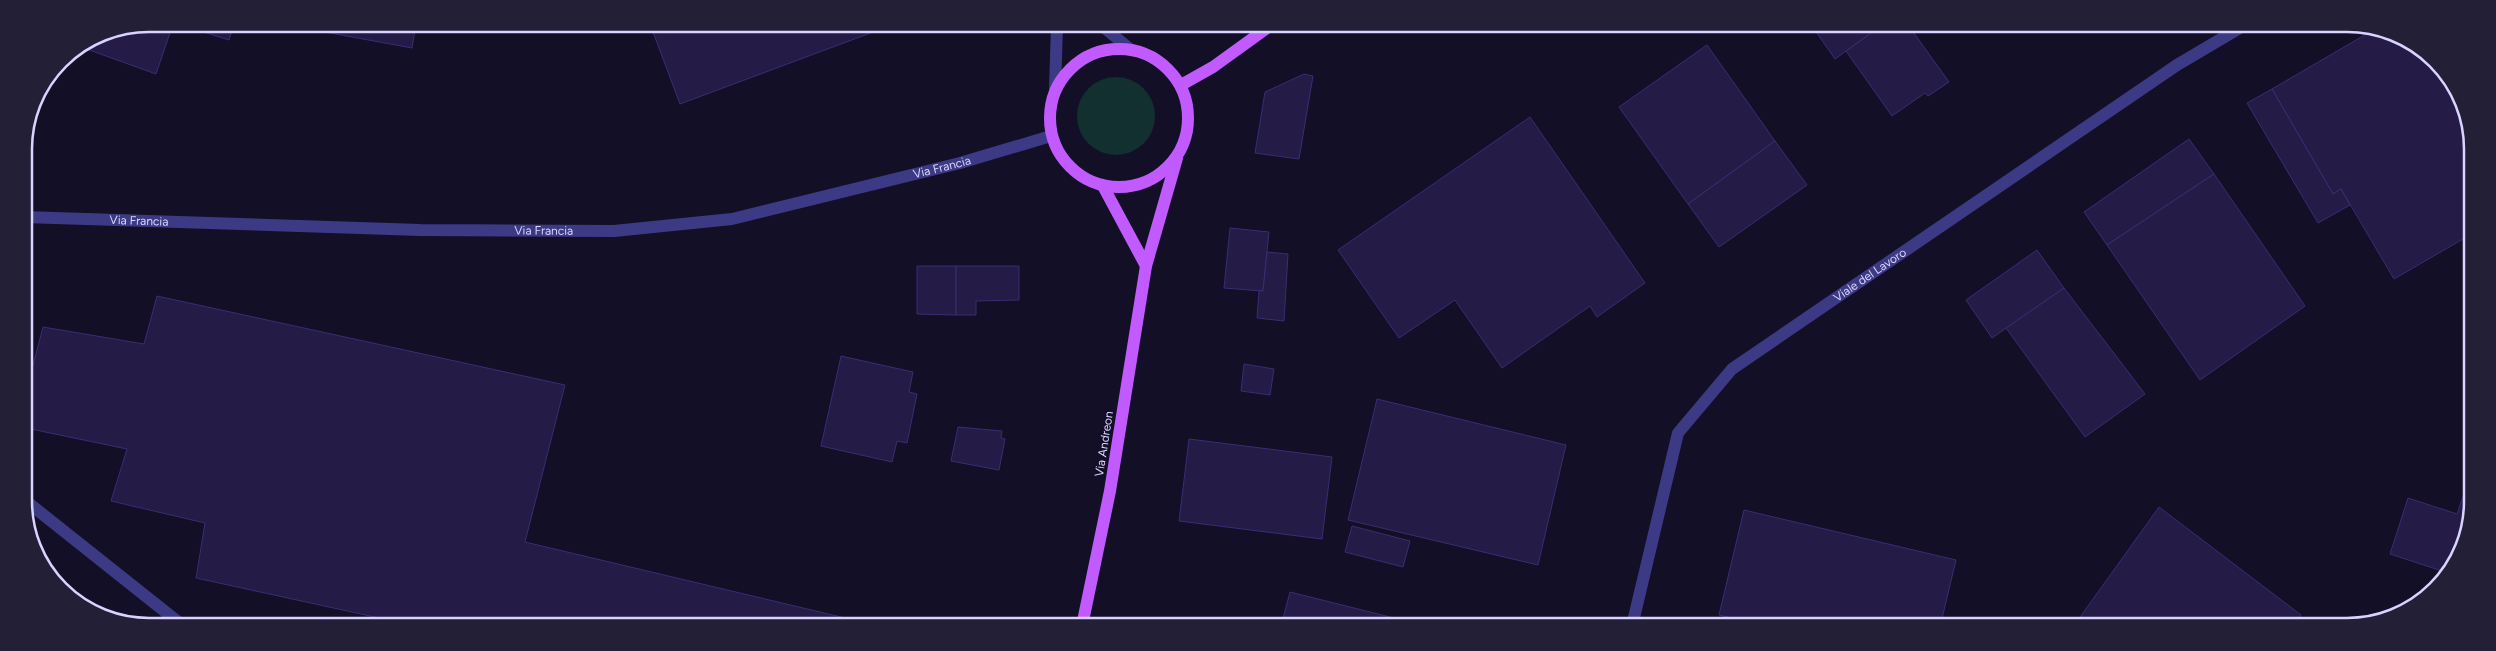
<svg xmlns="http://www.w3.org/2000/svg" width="2496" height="651" font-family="Figtree,sans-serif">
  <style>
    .green { fill: #12302f }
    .building { fill: #241b47; stroke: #3b2d73 }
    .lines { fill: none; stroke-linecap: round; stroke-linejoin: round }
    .minor { stroke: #3d3a85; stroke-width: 12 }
    .major { stroke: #c25bff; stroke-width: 12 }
    .labels { text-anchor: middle; stroke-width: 5; stroke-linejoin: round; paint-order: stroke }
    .street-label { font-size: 12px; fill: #d9d4ff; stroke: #130f26 }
    .rim { fill: none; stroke: #d9d4ff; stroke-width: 2.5 }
  </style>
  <rect width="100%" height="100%" fill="#130f26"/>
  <circle class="green" cx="1116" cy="116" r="39"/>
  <g class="building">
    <polygon points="150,24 173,24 156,74 81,47 102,33"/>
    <polygon points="178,24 234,24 229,40"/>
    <polygon points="327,24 416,24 412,48 325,32"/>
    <polygon points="650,24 892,25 680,104"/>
    <polygon points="1812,26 1881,26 1835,59"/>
    <polygon points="1881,26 1917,26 1911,29 1949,82 1928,96 1925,93 1892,116 1846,51"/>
    <polygon points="2375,29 2436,61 2470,125 2470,235 2394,279 2341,189 2333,194 2272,89"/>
    <polygon points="1707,45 1775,141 1688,204 1619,107"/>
    <polygon points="1304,74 1313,76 1299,159 1255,153 1265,92"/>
    <polygon points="2272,89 2333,194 2341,189 2350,205 2318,223 2247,103"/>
    <polygon points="1530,117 1645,283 1597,317 1590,306 1502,368 1455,300 1399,338 1338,250"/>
    <polygon points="2189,139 2214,174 2107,245 2084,212"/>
    <polygon points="1775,141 1807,185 1719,247 1688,204"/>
    <polygon points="2214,174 2305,306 2200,380 2107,245"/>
    <polygon points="1230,228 1269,232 1263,291 1224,288"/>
    <polygon points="2037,250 2064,288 1992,338 1966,300"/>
    <polygon points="1267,252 1288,254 1284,321 1257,318 1259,291 1263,291"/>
    <polygon points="917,266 956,266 956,315 917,314"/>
    <polygon points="956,266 1019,266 1019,300 976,301 976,315 956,315"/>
    <polygon points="2064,288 2145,394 2085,437 2006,328"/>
    <polygon points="157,296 565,385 525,542 879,626 392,625 393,621 196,578 205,523 111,501 127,449 26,428 25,396 43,327 144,344"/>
    <polygon points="841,356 913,372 909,392 917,394 907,443 897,441 892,462 821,446"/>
    <polygon points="1244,364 1274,369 1270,395 1241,391"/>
    <polygon points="1377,399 1566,445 1538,565 1348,520"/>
    <polygon points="958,427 1002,431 1001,438 1005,439 999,470 951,461"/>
    <polygon points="1189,439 1332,457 1322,539 1179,521"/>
    <polygon points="2470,476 2470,526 2455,565 2448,573 2390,554 2408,498 2457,514"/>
    <polygon points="2159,507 2301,615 2292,627 2073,627"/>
    <polygon points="1744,510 1956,560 1940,627 1768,626 1719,615"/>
    <polygon points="1352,526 1410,541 1403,567 1345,552"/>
    <polygon points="1290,592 1426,626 1281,626"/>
  </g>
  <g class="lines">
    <g class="minor">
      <polyline points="1101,25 1130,49"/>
      <polyline points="1055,89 1057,25"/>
      <path id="s1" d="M24,217L420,230L614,231L732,219L960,163L1051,136"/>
      <polyline points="26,501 182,625"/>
      <path id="s2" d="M1632,626L1678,433L1732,369L2177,65L2243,26"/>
    </g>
    <g class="major">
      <circle cx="1119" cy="118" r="69"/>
      <polyline points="1181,85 1213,67 1271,25"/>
      <polyline points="1103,186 1146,266"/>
      <polyline points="1082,626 1110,491 1146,266 1177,158"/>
    </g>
  </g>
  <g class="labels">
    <g class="street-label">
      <text dy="4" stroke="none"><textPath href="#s1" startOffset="925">Via Francia</textPath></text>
      <text dy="4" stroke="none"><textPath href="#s1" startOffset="115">Via Francia</textPath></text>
      <text dy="4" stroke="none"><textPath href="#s1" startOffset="520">Via Francia</textPath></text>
      <text dy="4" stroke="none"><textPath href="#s2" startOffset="449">Viale del Lavoro</textPath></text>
      <text transform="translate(1104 444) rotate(-81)" y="4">Via Andreon</text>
    </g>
  </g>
  <path d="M0 0H2496V651H0ZM149 32H2347A117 117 0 0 1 2464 149V501A117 117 0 0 1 2347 618H149A117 117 0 0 1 32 501V149A117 117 0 0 1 149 32Z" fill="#231f37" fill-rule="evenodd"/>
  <path class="rim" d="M149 32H2347A117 117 0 0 1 2464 149V501A117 117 0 0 1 2347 618H149A117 117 0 0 1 32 501V149A117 117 0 0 1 149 32Z"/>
</svg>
